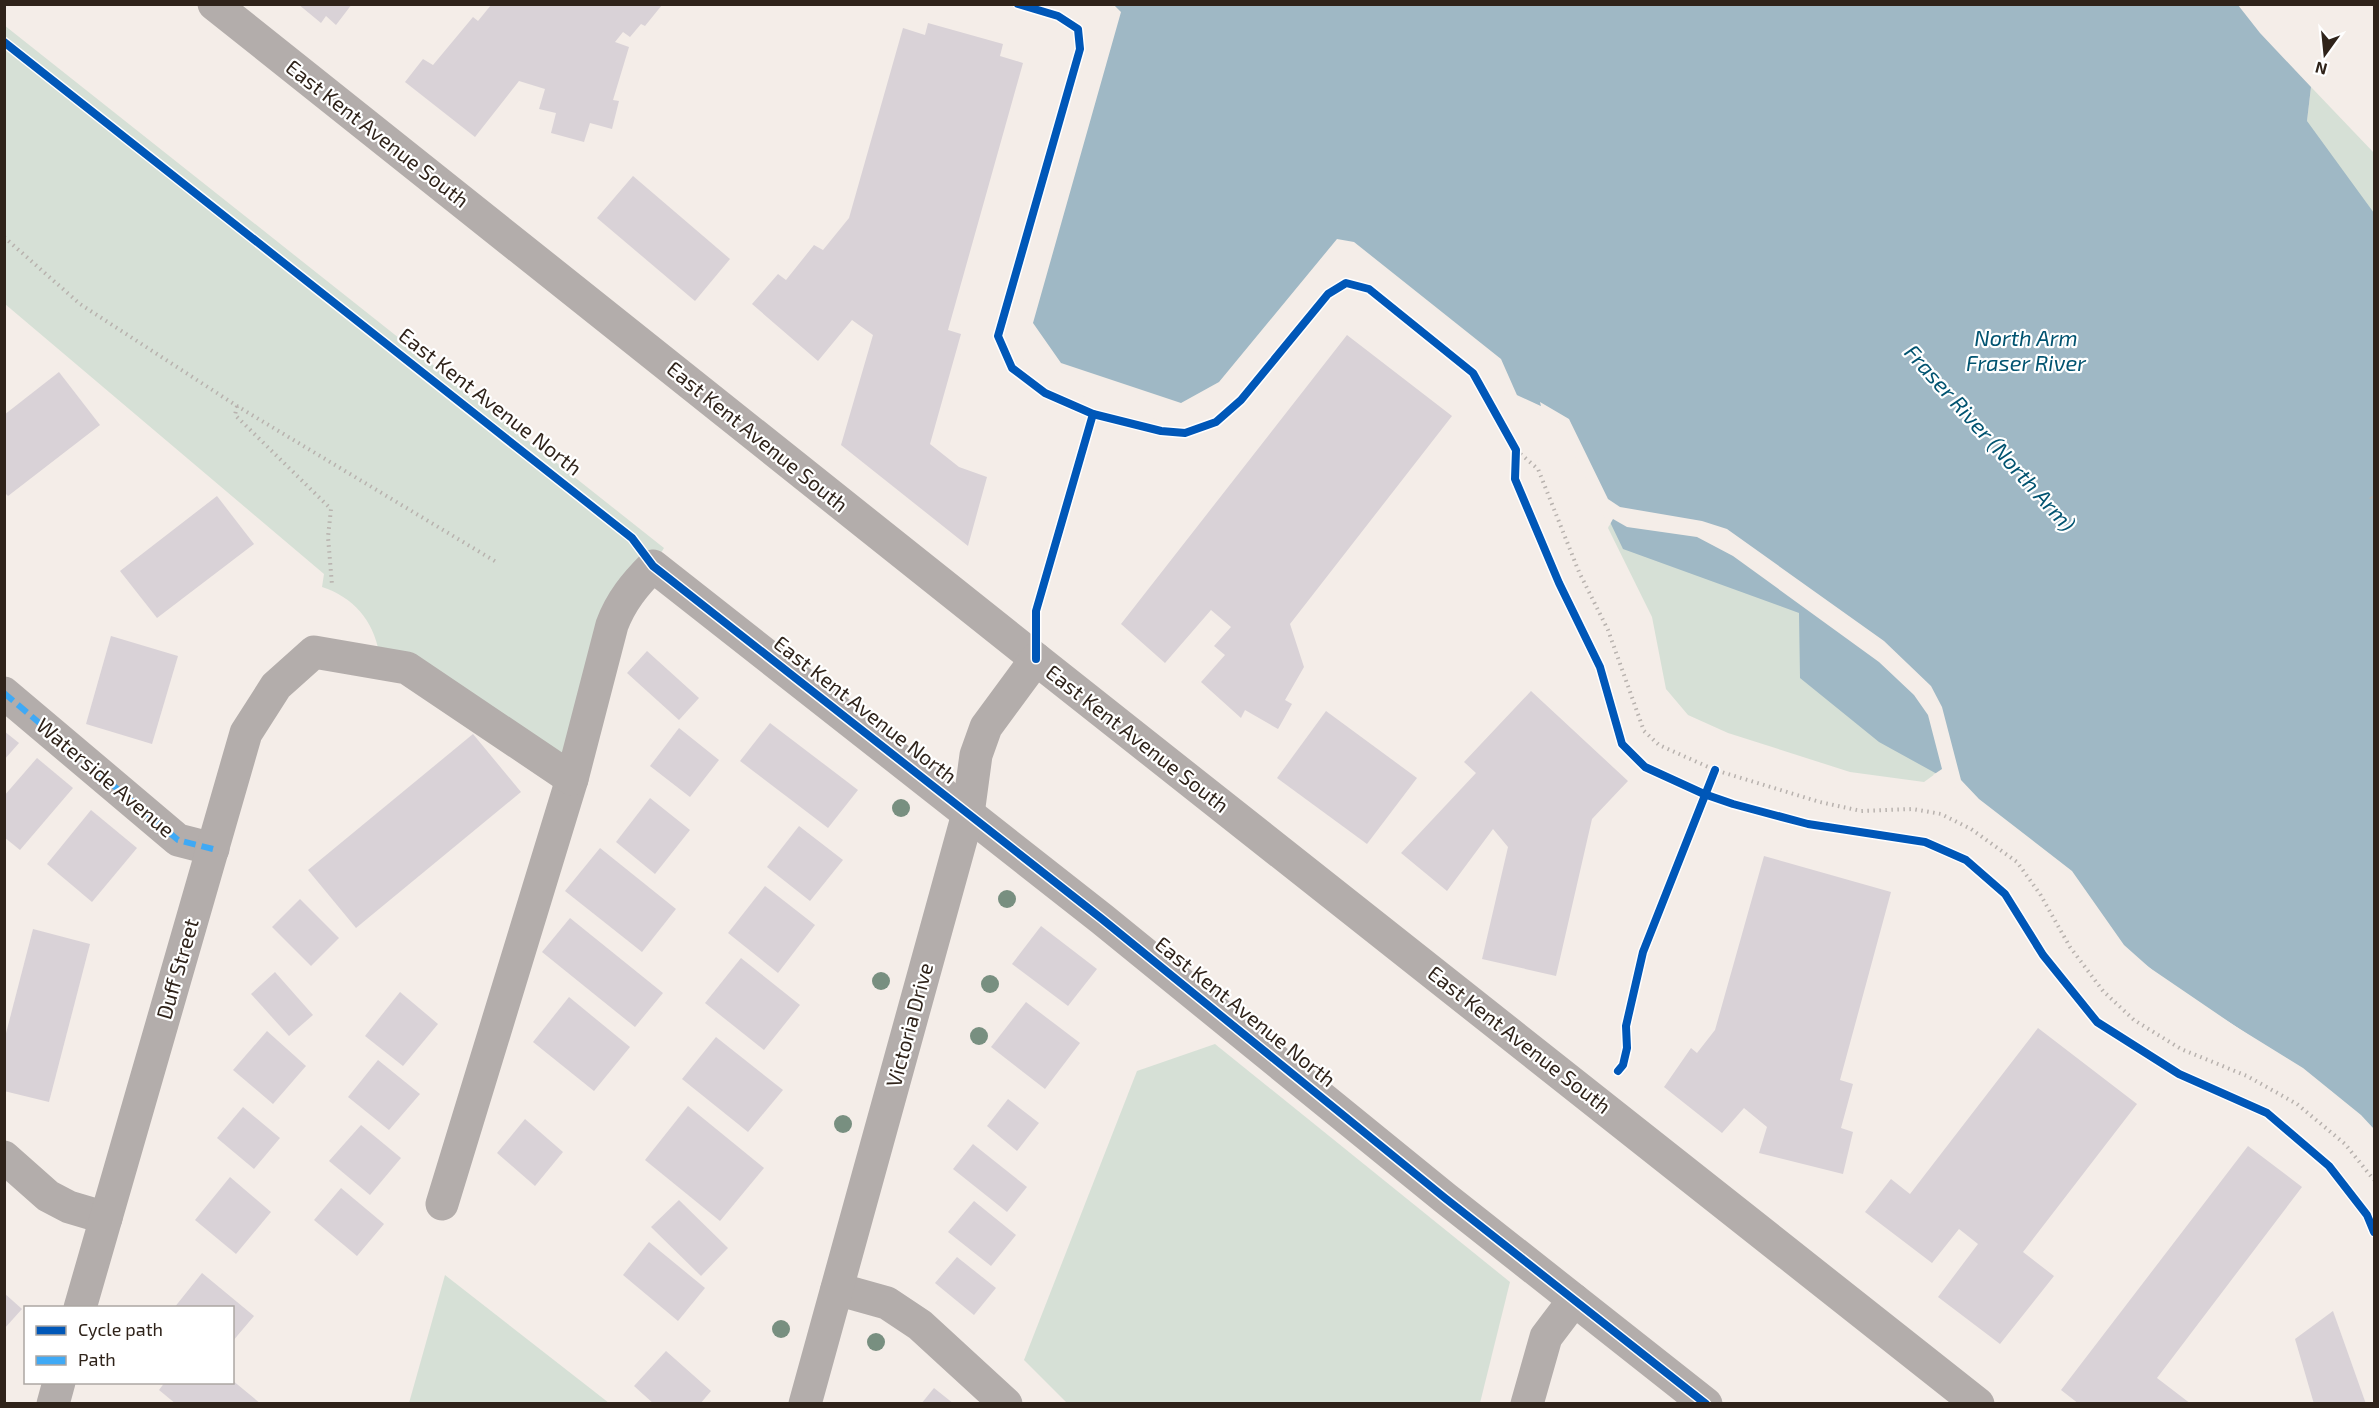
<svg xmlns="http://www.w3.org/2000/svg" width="2379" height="1408" font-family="'Exo 2',sans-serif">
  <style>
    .green { fill: #d6e0d6 }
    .water { fill: #9fb8c5 }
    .pier { fill: #f4ede8 }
    .building { fill: #d9d2d7 }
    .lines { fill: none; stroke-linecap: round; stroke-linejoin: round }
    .path { stroke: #b8b2ae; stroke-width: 4; stroke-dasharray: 1.5 4.5; stroke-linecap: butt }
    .minor { stroke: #b3adab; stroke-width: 33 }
    .quiet { stroke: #3fa9f5; stroke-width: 6; stroke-dasharray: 12 6; stroke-linecap: butt }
    .cycleway-casing { stroke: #fff; stroke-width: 11 }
    .cycleway { stroke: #0057b8; stroke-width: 8 }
    .tree { fill: #788f80 }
    .labels { text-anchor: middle; stroke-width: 4.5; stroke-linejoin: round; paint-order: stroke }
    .street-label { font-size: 21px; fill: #2f231a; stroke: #fff }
    .water-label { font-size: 22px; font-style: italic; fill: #015370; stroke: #fff }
  </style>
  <rect width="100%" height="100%" fill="#f4ede8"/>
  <g class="green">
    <path d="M4,25L664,548L653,566L633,585L572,779L379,652C373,620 353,597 322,587L324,574L5,304Z"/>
    <polygon points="2311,87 2374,153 2374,297 2307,121"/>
    <polygon points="1612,519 1820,620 1942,769 1924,782 1850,772 1728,733 1688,715 1666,689 1652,617 1608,528"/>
    <polygon points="1215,1044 1510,1282 1480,1403 1067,1403 1024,1360 1137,1071"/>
    <polygon points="445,1275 609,1403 409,1403"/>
  </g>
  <polygon class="water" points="1070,5 2238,5 2260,33 2311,87 2307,121 2374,213 2374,1138 2332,1092 2128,953 2060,865 1957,785 1879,742 1800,678 1799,613 1623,549 1558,414 1495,385 1376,282 1316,288 1178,423 1040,381 1008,332 1096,33"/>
  <g class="pier">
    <polygon points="1067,4 1114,5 1121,12 1033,323 1061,363 1181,403 1219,382 1337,239 1354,242 1501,359 1520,402 1493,388 1375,285 1317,291 1231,403 1179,426 1039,383 1005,331 1093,33"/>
    <polygon points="1540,402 1569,419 1608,499 1620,507 1702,521 1727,529 1884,641 1931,686 1942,707 1961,780 1979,799 2072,871 2124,945 2169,985 2126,955 2058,867 1956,788 1933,775 1942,769 1928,715 1914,695 1879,662 1733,556 1697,537 1627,527 1613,519 1609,526 1555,416 1542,411"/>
    <polygon points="2172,987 2303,1068 2361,1115 2374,1129 2374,1141 2330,1095"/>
  </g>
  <g class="building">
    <polygon points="298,4 352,4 336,25 326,16 321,23"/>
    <polygon points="491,5 662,5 645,26 641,24 630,37 623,32 615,42 629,47 613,100 619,101 612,129 590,123 584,142 551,133 556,113 539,109 545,89 519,81 475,137 405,82 423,59 433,65 473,17 478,21"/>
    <polygon points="928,23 1003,44 1000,56 1023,63 948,330 961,334 930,444 959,467 987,477 968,546 841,445 873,335 852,320 818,361 752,304 778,274 786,280 814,245 823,250 849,218 903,28 925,35"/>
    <polygon points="633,176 730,259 695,301 597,218"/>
    <polygon points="1347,335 1452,416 1290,624 1304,667 1285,700 1292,704 1278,729 1245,710 1241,718 1201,682 1225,655 1214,646 1231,627 1211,610 1165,663 1121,624"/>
    <polygon points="59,372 100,425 8,496 4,492 4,415"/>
    <polygon points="217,496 254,544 157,618 120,571"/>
    <polygon points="111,636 178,656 152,744 86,724"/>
    <polygon points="647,651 699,698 679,720 627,673"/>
    <polygon points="1531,691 1628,781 1592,819 1556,976 1482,959 1508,847 1493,829 1447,891 1401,853 1476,773 1464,762"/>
    <polygon points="1326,711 1417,778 1367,844 1277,778"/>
    <polygon points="770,723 858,790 828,828 740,761"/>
    <polygon points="679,728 719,760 690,797 650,766"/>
    <polygon points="4,731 19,743 4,760"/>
    <polygon points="473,734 521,792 356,928 308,870"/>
    <polygon points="37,758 73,788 20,850 4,837 4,796"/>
    <polygon points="650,798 690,830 655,874 616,842"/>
    <polygon points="91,810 137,848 92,902 47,864"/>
    <polygon points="799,826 843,860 810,901 767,867"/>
    <polygon points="600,848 676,909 642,952 565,891"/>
    <polygon points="1764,856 1891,892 1840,1080 1853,1084 1841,1128 1853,1132 1843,1174 1759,1153 1767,1127 1744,1108 1722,1133 1664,1087 1691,1048 1697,1053 1715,1030"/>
    <polygon points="765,886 815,925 778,973 728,933"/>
    <polygon points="300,899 339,938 311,966 272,927"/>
    <polygon points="570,918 663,993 635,1027 542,952"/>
    <polygon points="1041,926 1097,969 1068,1006 1012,964"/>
    <polygon points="33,929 90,944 49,1102 4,1091 4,1041"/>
    <polygon points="741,958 800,1005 764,1050 705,1003"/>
    <polygon points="275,972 313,1015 289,1036 251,994"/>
    <polygon points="400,992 438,1024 403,1066 365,1036"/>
    <polygon points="569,997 630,1047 594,1091 533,1042"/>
    <polygon points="1026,1002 1080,1043 1045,1089 991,1047"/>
    <polygon points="2038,1028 2137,1104 2023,1252 2054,1276 2000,1344 1938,1297 1978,1244 1959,1229 1932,1263 1865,1212 1891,1179 1910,1194"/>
    <polygon points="267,1031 306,1066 273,1104 233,1070"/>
    <polygon points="716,1037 783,1090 748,1132 682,1079"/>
    <polygon points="378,1060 420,1094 389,1130 348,1097"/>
    <polygon points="1008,1099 1039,1123 1017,1151 987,1126"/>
    <polygon points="688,1106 764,1168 720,1221 645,1160"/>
    <polygon points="243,1107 280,1138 254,1169 217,1138"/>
    <polygon points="525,1119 563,1152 535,1186 497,1153"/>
    <polygon points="361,1125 401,1158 370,1195 329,1161"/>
    <polygon points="973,1144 1027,1187 1007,1212 953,1169"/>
    <polygon points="2248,1146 2302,1187 2157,1378 2191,1404 2079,1404 2061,1390"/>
    <polygon points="230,1177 271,1212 236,1254 195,1220"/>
    <polygon points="341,1188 384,1224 357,1256 314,1220"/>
    <polygon points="679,1200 728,1248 701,1276 651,1227"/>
    <polygon points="974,1201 1016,1235 991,1266 948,1232"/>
    <polygon points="649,1242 705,1288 678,1321 623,1275"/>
    <polygon points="957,1257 996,1288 974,1315 935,1283"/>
    <polygon points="202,1273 254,1316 232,1342 232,1308 174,1308"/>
    <polygon points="4,1293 22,1309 4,1329"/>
    <polygon points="2333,1311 2366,1404 2314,1404 2295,1339"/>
    <polygon points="666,1351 711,1391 700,1404 654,1404 634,1386"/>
    <polygon points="232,1380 261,1404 176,1404 159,1390 165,1382 232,1382"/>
    <polygon points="934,1388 954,1404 921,1404"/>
  </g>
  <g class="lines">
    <g class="path">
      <polyline points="4,237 80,304 237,406 498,563"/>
      <polyline points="237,406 235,415 331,509 328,537 332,585"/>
      <polyline points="1516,450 1538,469 1579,572 1608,630 1644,731 1659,745 1715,770 1820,802 1861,811 1913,809 1941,814 1971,829 2017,862 2040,894 2070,947 2103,991 2134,1020 2181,1049 2247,1076 2297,1104 2345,1144 2374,1180"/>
      <polyline points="2371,497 2374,502"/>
    </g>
    <g class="minor">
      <polyline points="214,4 1036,659 1978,1404"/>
      <polyline points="4,693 178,840 213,849"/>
      <polyline points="4,1157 48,1196 69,1207 106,1218"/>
      <polyline points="442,1204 572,779"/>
      <polyline points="837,1289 887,1303 920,1325 1006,1404"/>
      <path d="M80,1308L246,733L276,686L314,652L407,668L572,779L612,625C621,601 635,584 653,566L1102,919L1445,1198L1706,1404"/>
      <polyline points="53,1404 59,1382"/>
      <polyline points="805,1404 968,814 976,755 986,727 1036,659"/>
      <polyline points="1527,1404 1546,1337 1574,1300"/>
    </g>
    <polyline class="quiet" points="4,693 178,840 213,849"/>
    <defs>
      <g id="cycleway">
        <polyline points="1018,4 1058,16 1078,29 1080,49 998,336 1012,368 1045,393 1093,414 1161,431 1185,433 1216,422 1241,400 1328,294 1346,283 1369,289 1473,373 1516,450 1515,479 1559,583 1600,667 1622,744 1645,767 1704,794 1733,804 1808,824 1925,842 1966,860 2005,894 2043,955 2097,1022 2179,1074 2267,1113 2329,1166 2367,1215 2374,1232"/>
        <polyline points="4,42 632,538 653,566 1102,919 1445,1198 1706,1404"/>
        <polyline points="1036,659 1036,611 1093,414"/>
        <polyline points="1618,1071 1623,1065 1627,1048 1626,1026 1643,952 1715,770"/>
      </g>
    </defs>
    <use href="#cycleway" class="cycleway-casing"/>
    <use href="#cycleway" class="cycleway"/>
  </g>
  <g class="tree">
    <circle cx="901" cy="808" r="9"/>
    <circle cx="1007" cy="899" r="9"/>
    <circle cx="881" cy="981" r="9"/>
    <circle cx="990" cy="984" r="9"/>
    <circle cx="979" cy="1036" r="9"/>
    <circle cx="843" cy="1124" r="9"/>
    <circle cx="781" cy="1329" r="9"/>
    <circle cx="876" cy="1342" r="9"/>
  </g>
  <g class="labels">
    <g class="street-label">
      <text transform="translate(377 134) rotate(38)" y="7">East Kent Avenue South</text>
      <text transform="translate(490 402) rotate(38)" y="7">East Kent Avenue North</text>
      <text transform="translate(757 437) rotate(39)" y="7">East Kent Avenue South</text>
      <text transform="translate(865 710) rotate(38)" y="7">East Kent Avenue North</text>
      <text transform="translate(1137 739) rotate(38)" y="7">East Kent Avenue South</text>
      <text transform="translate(105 778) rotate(40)" y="7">Waterside Avenue</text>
      <text transform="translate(178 969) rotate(-74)" y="7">Duff Street</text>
      <text transform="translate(1245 1012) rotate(39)" y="7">East Kent Avenue North</text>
      <text transform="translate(910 1025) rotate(-75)" y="7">Victoria Drive</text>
      <text transform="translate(1519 1040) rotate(38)" y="7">East Kent Avenue South</text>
    </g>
    <g class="water-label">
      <text x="2026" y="346">North Arm<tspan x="2026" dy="25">Fraser River</tspan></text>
      <text transform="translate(1990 438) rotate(48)" y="8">Fraser River (North Arm)</text>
    </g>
  </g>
  <rect width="2379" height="1408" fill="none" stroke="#2f231a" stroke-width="12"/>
  <rect x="24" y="1306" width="210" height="78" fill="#ffffff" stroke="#aca7a3" stroke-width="1.5"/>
  <rect x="36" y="1326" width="30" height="9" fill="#0057b8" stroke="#aca7a3" stroke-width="1.5"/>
  <text x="78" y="1336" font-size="18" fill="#2f231a">Cycle path</text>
  <rect x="36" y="1356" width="30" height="9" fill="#3fa9f5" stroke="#aca7a3" stroke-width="1.5"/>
  <text x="78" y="1366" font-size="18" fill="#2f231a">Path</text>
  <g transform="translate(2325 54) rotate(195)" stroke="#ffffff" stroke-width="4.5" paint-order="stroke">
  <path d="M0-4.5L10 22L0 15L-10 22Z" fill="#2f231a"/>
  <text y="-9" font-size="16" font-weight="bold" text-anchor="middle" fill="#2f231a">N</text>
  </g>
</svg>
